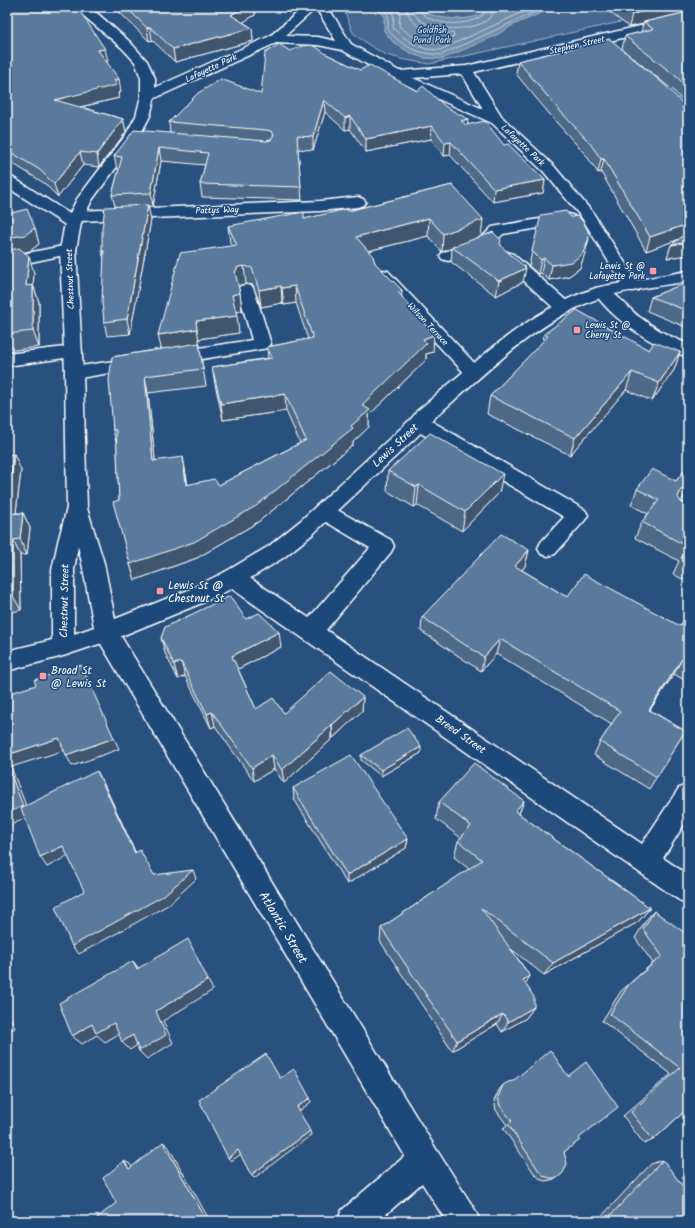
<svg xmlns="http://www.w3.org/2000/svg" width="695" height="1228" font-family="Kalam,sans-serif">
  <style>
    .green { fill: #446890; stroke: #a2b4c8 }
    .water { fill: #718dab; stroke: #aabbcd }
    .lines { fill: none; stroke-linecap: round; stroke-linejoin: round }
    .shore { stroke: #c6d1dd; stroke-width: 1 }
    .minor-casing { stroke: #fff; stroke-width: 3 }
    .major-casing { stroke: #fff; stroke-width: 3 }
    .minor { fill: #1f4a7a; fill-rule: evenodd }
    .major { fill: #1f4a7a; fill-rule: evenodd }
    .wall { fill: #4d6987; stroke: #fff; fill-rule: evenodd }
    .shaded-wall { fill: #3f556e; stroke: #fff }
    .building { fill: #5a7a9d; stroke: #fff }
    .poi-dot { fill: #ff9aa2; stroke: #1f4a7a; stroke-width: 1.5 }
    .labels { text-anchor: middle; stroke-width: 3; stroke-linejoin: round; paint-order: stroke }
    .far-park-label { font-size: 9px; fill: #dae1e9; stroke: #1f4a7a }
    .far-street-label { font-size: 9px; fill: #fff; stroke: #1f4a7a }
    .far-poi-label { font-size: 9px; fill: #fff; stroke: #1f4a7a; text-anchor: end }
    .street-label { font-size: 11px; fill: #fff; stroke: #1f4a7a }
    .poi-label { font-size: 11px; fill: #fff; stroke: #1f4a7a; text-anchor: start }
    .near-street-label { font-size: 13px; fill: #fff; stroke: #1f4a7a }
  </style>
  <rect width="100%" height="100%" fill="#28517f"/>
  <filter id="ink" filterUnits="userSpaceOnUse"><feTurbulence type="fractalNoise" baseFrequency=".025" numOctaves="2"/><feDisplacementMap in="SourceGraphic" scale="8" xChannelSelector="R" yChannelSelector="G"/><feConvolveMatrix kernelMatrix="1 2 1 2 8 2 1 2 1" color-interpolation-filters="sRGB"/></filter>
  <g filter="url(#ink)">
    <polygon class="green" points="343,7 604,7 625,21 429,64 401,59 384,54 369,45 353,33"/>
    <path class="water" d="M374,7H420C428,20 469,22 481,14C484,13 485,10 487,7H555L513,25L495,36L442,59L424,58L412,54L394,43L384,31V15Z"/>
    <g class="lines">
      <g class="shore">
        <path d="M381,7L388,15V30C404,48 417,53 441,55L546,7"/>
        <polyline points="389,7 394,16 393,28 403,37 414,44 426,49 440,50 534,7"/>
        <path d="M397,7L400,15L399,26C418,42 431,49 454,36L453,33C433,33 411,30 406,7"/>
        <path d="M412,7C413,10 414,13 416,16C427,32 480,33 491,16C493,13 494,10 495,7"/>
        <path d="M417,7C428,29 479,29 490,7"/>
      </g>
      <defs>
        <g id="minor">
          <path d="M304,7H328L351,44L399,71L466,66L688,15V23L474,72L502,117L554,166L593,213L640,286L638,290L632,291L626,290L582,218L544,172L492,123L391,78L342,50L318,45L276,43L153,99H143L141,96L143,93L270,36ZM316,8L336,41L318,37L285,36ZM462,74L483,109L413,78Z"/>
          <polygon points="7,176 12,177 70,214 77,211 320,201 358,197 363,199 366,202 363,205 358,207 320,211 79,221 81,223 79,226 73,228 67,226 7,187"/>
          <polygon points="569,214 574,216 577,219 574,222 503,234 493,244 454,259 448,261 442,259 440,256 442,253 481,238 492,227"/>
          <polygon points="68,245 74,247 76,250 74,253 7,267 7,257"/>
          <polygon points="507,252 513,254 570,304 572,308 570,312 564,313 558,312 501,260 499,257 501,254"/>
          <polygon points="382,270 388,271 480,369 483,373 480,377 474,379 468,377 376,279 374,275 376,271"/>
          <polygon points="246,285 252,286 254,290 271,344 268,348 172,364 166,362 163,358 166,354 172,352 252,340 238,290 240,286"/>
          <path d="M602,287C614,290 628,308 638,316C654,328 670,337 688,344V357C656,348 612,320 594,292L596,288Z"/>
          <polygon points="73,346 79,348 82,352 79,356 7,366 7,354"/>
          <polygon points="140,357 146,359 149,363 146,367 74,379 68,377 65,373 68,369 74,367"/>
          <polygon points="419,416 426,418 585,510 588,515 585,520 555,554 548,556 541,554 538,548 541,542 564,517 412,428 410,423 412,418"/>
          <polygon points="323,503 330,506 391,540 394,546 391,552 326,630 642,844 679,788 688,784 688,818 663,858 688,875 688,904 679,900 225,584 222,578 225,572 233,569 241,572 309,618 370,548 316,516 313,511 316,506"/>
          <polygon points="106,623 114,625 436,1149 475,1210 480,1221 446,1221 422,1183 378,1221 337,1221 342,1210 405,1156 98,639 95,632 98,625"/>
        </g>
        <path id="major" d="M73,7H87L98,14L130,42L147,61L155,78V96L150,116L139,137L92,200L81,223L76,250L83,373L87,508L104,563L115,619L186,591L225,572L269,546L300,521L412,418L417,411C472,366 527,310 596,288C606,285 618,284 628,282C648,278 668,275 688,271V281C655,287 618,290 587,303C530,327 477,381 431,421L426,428L314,533L283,558L241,584L202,603L114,639L63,656L7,671V651L52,640V570L58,542L67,508L65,373L60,250L65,223L77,199L125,136L136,116L141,96V78L135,62L122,48ZM78,546L82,563L94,627L74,634V570Z"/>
      </defs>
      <use href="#minor" class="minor-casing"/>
      <use href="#major" class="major-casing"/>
      <use href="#minor" class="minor"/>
      <use href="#major" class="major"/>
    </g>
    <g class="wall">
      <polygon points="7,7 108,61 106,62 121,92 118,93 119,98 81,107 123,119 126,132 99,167 83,165 58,197 44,183 7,160"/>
      <polygon points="114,7 264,7 255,12 255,15 243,22 252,28 253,41 175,62 152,40 149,41"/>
      <polygon points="603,7 688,7 688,107 674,91 622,49 625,36 641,32 643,24 629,27"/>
      <polygon points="610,39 688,255 667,258 671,245 679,239 646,251 601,172 598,173 586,155 557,123 516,74 518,61"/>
      <polygon points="290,51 326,54 360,70 446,107 468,124 504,145 545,180 543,193 493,202 450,155 444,156 431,139 366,152 350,129 345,130 325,112 313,150 298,149 302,200 202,197 200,184 205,165 161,161 153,206 148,207 151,220 130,334 107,336 104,322 104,259 102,251 115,206 112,195 119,169 117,169 114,156 170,133 169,122 261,94"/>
      <path d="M452,185L481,236L480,237L500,244L523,282L496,296L451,262L452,248L442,252L428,236L368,251L375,263L402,290L401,296L433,352L426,354V360L369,415V427L353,442V445L258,522L197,558L135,580L130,564L119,500L117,446L113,430L112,357L161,349L232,246L230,243L228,226L304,219L348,211ZM246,284L253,285L261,307L282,303L284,305L296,303L308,339L267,347L268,358L212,367L215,384L223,420L286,411L300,443L219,485H188L186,474L155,460L148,393L206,386L198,339L239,333L236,312L242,311L240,293L238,286L240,285Z"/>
      <polygon points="7,214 35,228 39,244 30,251 24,252 34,273 33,285 39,302 39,347 7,351"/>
      <polygon points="571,217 589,238 585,253 580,268 569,276 549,280 541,273 538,274 529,266 532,251"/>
      <polygon points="688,282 688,328 647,311 651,297"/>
      <polygon points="544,334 649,350 680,352 674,370 652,401 626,390 570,455 487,414 490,396 543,342"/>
      <polygon points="7,455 21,470 16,513 23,513 30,528 27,555 20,555 21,610 7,613"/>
      <polygon points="688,466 688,505 683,503 688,505 688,582 673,574 679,561 635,538 642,522 648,514 631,505 637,489 676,481"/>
      <polygon points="388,471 499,493 462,531 417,505 414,507 387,491"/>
      <polygon points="529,550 525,566 522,570 567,597 680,626 688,614 688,682 674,674 650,710 685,731 649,789 594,755 600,742 612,724 496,654 481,671 421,631 422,617"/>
      <polygon points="246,619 281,647 238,669 256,709 284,713 363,697 362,711 333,738 332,738 332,739 284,783 274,769 254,781 215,726 211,728 185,676 178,679 165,653 161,638"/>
      <polygon points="421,753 381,776 361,760 361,755"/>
      <polygon points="293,788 408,839 406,848 347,884 294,799"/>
      <polygon points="524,801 519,814 650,908 638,922 544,975 511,949 530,976 525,984 534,1007 526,1018 502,1032 497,1024 452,1051 380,941 381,928 469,869 454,857 458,841 461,838 436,819 439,802"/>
      <polygon points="654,911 688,1108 653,1140 644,1144 623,1116 671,1074 602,1021 621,991 653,963 635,938 646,920"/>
      <polygon points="503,1085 579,1138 564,1152 557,1178 551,1180 544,1181 539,1178 534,1173 503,1128 507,1125 496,1110 494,1101 499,1090"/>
      <polygon points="663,1160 688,1221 597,1221 651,1164"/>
    </g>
    <g class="shaded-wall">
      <polygon points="245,7 264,7 255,12 255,15 232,29 231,15"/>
      <polygon points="663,7 688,7 688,12 644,22 643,24 629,27 632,14"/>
      <polygon points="150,27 152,40 149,41 147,28"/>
      <polygon points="252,28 253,41 175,62 173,49"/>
      <polygon points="105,49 108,61 101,63 98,50"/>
      <polygon points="119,79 121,92 118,93 119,98 58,112 55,100"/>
      <polygon points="324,100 325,112 313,150 313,137"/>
      <polygon points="350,116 350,129 345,130 345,118"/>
      <polygon points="123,119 126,132 99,167 97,154"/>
      <polygon points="468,119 467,132 461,121"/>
      <polygon points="688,120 688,130 684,123"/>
      <polygon points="432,126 431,139 366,152 366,139"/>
      <polygon points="451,142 450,155 444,156 445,143"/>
      <polygon points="159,148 161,161 153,206 151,193"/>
      <polygon points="80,152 83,165 58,197 54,184"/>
      <polygon points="601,159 604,159 601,172 598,173"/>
      <polygon points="545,180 543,193 493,202 494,189"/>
      <polygon points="148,205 151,220 130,334 127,319"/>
      <polygon points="429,218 428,236 356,254 356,237"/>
      <polygon points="483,219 481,236 480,237 442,252 443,234"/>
      <polygon points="688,224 688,236 646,251 650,237"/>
      <polygon points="35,228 39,244 30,251 7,256 7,238"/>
      <polygon points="589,238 585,253 580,268 569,276 549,280 552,265"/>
      <polygon points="688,242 688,255 667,258 671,245"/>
      <polygon points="102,251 104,251 106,266"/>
      <polygon points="29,256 34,273 32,302 26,286"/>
      <polygon points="544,258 541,273 538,274 541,260"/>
      <polygon points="244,266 246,284 240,285 237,289 235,272 238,267"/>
      <polygon points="526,268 523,282 496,296 499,281"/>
      <polygon points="33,285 39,302 39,347 33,331"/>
      <polygon points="281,286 282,303 261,307 259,290"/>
      <polygon points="295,286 296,303 284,305 282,288"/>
      <polygon points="402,290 401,308 398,292"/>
      <polygon points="240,293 242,311 235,312 232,295"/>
      <polygon points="237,316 239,333 198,339 196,321"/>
      <polygon points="197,329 200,346 162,352 158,335"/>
      <polygon points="434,335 433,352 426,354 426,360 369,415 369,427 353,442 353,445 258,522 197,558 135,580 130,564 351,426 362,405 423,339"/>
      <polygon points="680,352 674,370 652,401 659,383"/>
      <polygon points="632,372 626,390 570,455 575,438"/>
      <polygon points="145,376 148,393 157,477 153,461"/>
      <polygon points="285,394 286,411 223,420 221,404"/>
      <polygon points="14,454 21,470 14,529 7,514"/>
      <polygon points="183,457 186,474 189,501 186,485"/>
      <polygon points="503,474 499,493 462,531 465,512"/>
      <polygon points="419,485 417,505 414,507 416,487"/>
      <polygon points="688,487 681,503 674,506 681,490"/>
      <polygon points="23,513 30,528 27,555 20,539"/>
      <polygon points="13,540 20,555 21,610 13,596"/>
      <polygon points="529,550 525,566 512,581 515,566"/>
      <polygon points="279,632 281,647 234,671 232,656"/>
      <polygon points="500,639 496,654 481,671 484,657"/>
      <polygon points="682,659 674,674 641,723 649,710"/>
      <polygon points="181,662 185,676 178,679 174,664"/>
      <polygon points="363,697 362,711 333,738 332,725"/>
      <polygon points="212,712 215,726 211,728 207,714"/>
      <polygon points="332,725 332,739 284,783 282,770"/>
      <polygon points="59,738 65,750 11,767 30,816 7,827 7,755"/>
      <polygon points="114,738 119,749 72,766 66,755"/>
      <polygon points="421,747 421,753 381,776 381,770"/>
      <polygon points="272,755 274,769 254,781 252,768"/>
      <polygon points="97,771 103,782 140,862 135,853"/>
      <polygon points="524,801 517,818 515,811"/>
      <polygon points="408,839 406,848 347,884 347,875"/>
      <polygon points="63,846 69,855 47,867 40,857"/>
      <polygon points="193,870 196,879 168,905 79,954 72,946"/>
      <polygon points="650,908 638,922 544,975 553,963"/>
      <polygon points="133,961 141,971 137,969"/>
      <polygon points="530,976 523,988 523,980"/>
      <polygon points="208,980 213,990 163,1021 173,1043 147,1059 139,1051 156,1011"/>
      <polygon points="534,1007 526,1018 502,1032 508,1022"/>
      <polygon points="7,1011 15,1028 7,1033"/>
      <polygon points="503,1014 497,1024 452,1051 457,1041"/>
      <polygon points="114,1023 122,1032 105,1042 97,1035 82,1044 72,1036 92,1024"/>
      <polygon points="133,1035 140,1043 130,1050 122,1042"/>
      <polygon points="310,1098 311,1102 298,1112 297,1107"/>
      <polygon points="310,1131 311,1135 254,1178 251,1175"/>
      <polygon points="163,1142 168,1146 210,1221 207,1221"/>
      <polygon points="238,1150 241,1154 231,1161 228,1158"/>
      <polygon points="124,1161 130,1164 135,1172 129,1169"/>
    </g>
    <g class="building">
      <polygon points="7,7 77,7 105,49 98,50 119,79 114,80 117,85 55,100 123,119 97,154 80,152 54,184 40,170 7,150"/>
      <polygon points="126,7 245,7 231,15 252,28 173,49 150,27 147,28"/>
      <polygon points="623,7 663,7 632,14"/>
      <polygon points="688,12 688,89 678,78 625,36 653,29 644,22"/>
      <polygon points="610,39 666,86 686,107 688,108 688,120 684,123 688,129 688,224 650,237 604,159 601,159 589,142 559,110 518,61"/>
      <polygon points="279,44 290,51 302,46 311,45 318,48 326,54 360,70 370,65 417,91 423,86 446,107 468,119 461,121 466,125 485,121 504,145 508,144 545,180 494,189 451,142 445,143 432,126 366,139 350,116 345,118 324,100 313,137 297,136 301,187 200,184 208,153 159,148 151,193 112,195 122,157 114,156 134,130 266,141 271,140 274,134 271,131 266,130 169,122 198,93 221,79 261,94 265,53"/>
      <polygon points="452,185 483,219 482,220 443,234 429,218 356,237 373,256 375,263 402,290 398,292 434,335 423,339 427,343 362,405 370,410 351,426 353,428 256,506 194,542 130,564 113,502 119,500 116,430 113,430 109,380 112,357 199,343 203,369 145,376 153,461 183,457 186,485 214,479 219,485 306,440 285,394 221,404 212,367 272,358 267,347 313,338 295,286 282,288 281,286 259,290 252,268 244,266 238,267 235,272 240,293 232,295 237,316 196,321 197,329 158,335 180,253 237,245 228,226 304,212 304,219 346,209 348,211"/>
      <polygon points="148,205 127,319 104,322 102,302 104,251 102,251 102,229 105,207"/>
      <polygon points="27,209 35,228 25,235 7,238 7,214"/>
      <polygon points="566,211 571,217 578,216 584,223 588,231 589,238 583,253 572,262 552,265 544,258 541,260 532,251 541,215"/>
      <polygon points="493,232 501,240 500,243 502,247 526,268 499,281 452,247"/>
      <polygon points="688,232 688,242 671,245"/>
      <polygon points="19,248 29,256 26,286 33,285 33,331 7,334 7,251"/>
      <polygon points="688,282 688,311 651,297"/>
      <polygon points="577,310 649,350 654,342 680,352 659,383 632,372 575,438 490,396 548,336 544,334"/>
      <polygon points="430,433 503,474 465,512 419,485 416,487 388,471"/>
      <polygon points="14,454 7,514 23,513 20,539 13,540 13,596 7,597 7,455"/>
      <polygon points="688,466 688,487 681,490 678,497 681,502 688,505 688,547 642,522 659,500 637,489 652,469 676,481"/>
      <polygon points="501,534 529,550 515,566 567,597 584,574 680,626 688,614 688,663 682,659 649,710 685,731 657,777 600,742 620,711 500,639 484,657 422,617"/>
      <polygon points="688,548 688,562 681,558"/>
      <polygon points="230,596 246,619 259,613 279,632 232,656 256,709 273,698 284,713 331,671 363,697 332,725 331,724 332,725 282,770 272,755 252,768 212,712 207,714 181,662 174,664 161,638 165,627"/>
      <polygon points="81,665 114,738 66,755 59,738 7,755 7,694 36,685 34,680"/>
      <polygon points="407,728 421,747 381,770 361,755"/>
      <polygon points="351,755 408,839 347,875 293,788"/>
      <polygon points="474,763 524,801 515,811 650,908 553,963 481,908 530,976 523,980 534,997 534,1007 508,1022 503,1014 457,1041 381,928 482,860 458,841 471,826 439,802"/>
      <polygon points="7,764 23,806 7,813"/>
      <polygon points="97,771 135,853 140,850 154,875 193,870 163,896 72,946 55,907 84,891 63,846 40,857 21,808"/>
      <polygon points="654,911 688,935 688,1108 653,1140 631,1112 680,1068 610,1014 629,984 662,956 643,929"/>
      <polygon points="188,939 208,980 156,1011 166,1035 139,1051 133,1035 122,1042 114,1023 96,1033 92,1024 72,1036 59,1003 133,961 137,969"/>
      <polygon points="550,1050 568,1076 586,1062 618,1107 579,1138 580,1140 564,1152 567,1164 563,1173 557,1178 550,1178 544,1176 539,1171 508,1124 512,1121 500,1106 498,1097 503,1085 508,1082 513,1081"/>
      <polygon points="266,1054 280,1078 294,1069 310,1098 297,1107 310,1131 251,1175 238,1150 228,1158 199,1100"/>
      <polygon points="163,1142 207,1221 93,1221 116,1203 103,1178 124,1161 129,1169"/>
      <polygon points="663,1160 688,1193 688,1221 605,1221"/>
    </g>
  </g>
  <g class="poi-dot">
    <rect x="649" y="267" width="8" height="8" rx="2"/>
    <rect x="573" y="326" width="8" height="8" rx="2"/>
    <rect x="156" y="587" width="8" height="8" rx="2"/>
    <rect x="39" y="672" width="8" height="8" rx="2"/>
  </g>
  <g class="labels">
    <g class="far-park-label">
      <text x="432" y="33">Goldfish<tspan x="432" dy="10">Pond Park</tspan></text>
    </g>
    <g class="far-street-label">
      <text transform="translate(577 45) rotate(-13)" y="3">Stephen Street</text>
      <text transform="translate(211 68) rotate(-25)" y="3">Lafayette Park</text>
      <text transform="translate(523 145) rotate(43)" y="3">Lafayette Park</text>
      <text transform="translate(217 210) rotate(-2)" y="3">Pattys Way</text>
      <text transform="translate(70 279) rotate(-92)" y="3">Chestnut Street</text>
      <text transform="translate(428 324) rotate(47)" y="3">Wilson Terrace</text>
    </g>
    <g class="far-poi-label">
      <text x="645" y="269">Lewis St @<tspan x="645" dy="10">Lafayette Park</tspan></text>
      <text x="585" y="328" text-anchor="start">Lewis St @<tspan x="585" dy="10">Cherry St</tspan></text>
    </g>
    <g class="street-label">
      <text transform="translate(395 445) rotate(-43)" y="4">Lewis Street</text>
      <text transform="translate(64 601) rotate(-89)" y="4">Chestnut Street</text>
      <text transform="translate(461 734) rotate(35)" y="4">Breed Street</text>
    </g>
    <g class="poi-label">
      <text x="168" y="589">Lewis St @<tspan x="168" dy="13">Chestnut St</tspan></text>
      <text x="51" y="674">Broad St<tspan x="51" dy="13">@ Lewis St</tspan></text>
    </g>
    <g class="near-street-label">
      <text transform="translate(284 927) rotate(59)" y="5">Atlantic Street</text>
    </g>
  </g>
  <rect width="695" height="1228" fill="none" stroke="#1f4a7a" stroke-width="24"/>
  <rect x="12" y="12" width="671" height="1204" fill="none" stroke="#fff" stroke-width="1.5" filter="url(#ink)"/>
</svg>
